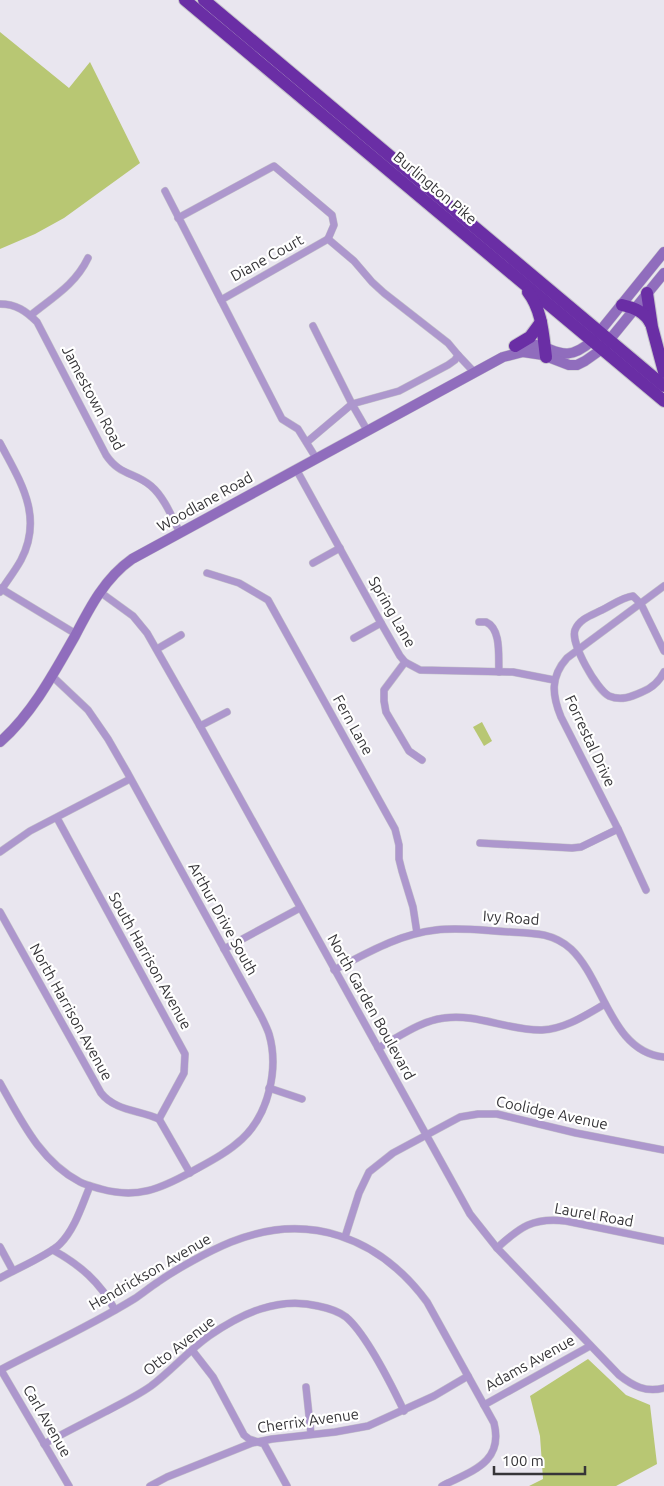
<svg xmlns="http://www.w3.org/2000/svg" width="664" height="1486" font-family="Ubuntu,sans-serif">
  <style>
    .green { fill: #b8c773 }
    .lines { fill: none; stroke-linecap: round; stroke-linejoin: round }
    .street-casing { stroke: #c5c3ca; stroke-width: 8 }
    .secondary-casing { stroke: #c5c3ca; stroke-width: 11 }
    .highway-casing { stroke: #c5c3ca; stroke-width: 14 }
    .street { stroke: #ad97cd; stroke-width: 7 }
    .secondary { stroke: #906dbd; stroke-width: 10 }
    .highway { stroke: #6a2ea5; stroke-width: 12 }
    .labels { text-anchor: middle; stroke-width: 4.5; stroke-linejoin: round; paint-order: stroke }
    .street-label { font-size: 15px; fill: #363538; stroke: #fff }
  </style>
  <rect width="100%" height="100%" fill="#e9e6ef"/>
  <g class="green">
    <polygon points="0,32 69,88 90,62 140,163 64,218 35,234 0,249"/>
    <polygon points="482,722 492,741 484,746 473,727"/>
    <polygon points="588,1359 626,1395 650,1405 657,1464 616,1486 529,1486 543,1479 540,1436 530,1396"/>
  </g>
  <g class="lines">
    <defs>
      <g id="street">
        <polyline points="165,191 282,419 298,429 316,458"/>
        <polyline points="178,218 274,166 332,215 334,225 328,239"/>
        <polyline points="221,300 328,239"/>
        <path d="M0,304C16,304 26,311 37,322L106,455C120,476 135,472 151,486C164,497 172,517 180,533"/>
        <path d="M31,315C53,297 75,285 88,258"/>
        <polyline points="313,326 352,404 367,430"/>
        <polyline points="458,355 474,372"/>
        <polyline points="307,442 352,404 399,391 448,365 455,360 458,355 448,343 384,293 372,282 354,261 328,239"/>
        <path d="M0,443C20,481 44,516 21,560C15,571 7,581 0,592"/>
        <polyline points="296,469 381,623 400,656 405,662 420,670 513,672 554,680"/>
        <polyline points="313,563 340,548"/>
        <polyline points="207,573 239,583 268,600 395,829 399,845 399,859 402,871 413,907 417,933"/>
        <polyline points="0,588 76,634"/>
        <path d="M100,592L133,616L147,633L200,726L470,1214L497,1248L619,1375C633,1386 646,1393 664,1388"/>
        <path d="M479,622H486C502,629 498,658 499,672"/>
        <polyline points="354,638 381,623"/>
        <polyline points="157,649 181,635"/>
        <path d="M664,651L641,604L633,596C623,597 612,605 602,610C592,615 579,619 575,630C570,643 597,690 609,696C621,701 631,697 642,692C652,688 659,682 664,672"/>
        <polyline points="405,662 384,690 384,701 386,712 409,751 422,760"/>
        <polyline points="200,726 227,712"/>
        <polyline points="57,818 185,1054 184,1073 159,1119"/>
        <polyline points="480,843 572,848 581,847 618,829"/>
        <polyline points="0,852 30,831 130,779"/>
        <path d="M646,890L618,829L561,717C552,695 550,677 567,658L664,586"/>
        <path d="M0,912L101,1093C115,1111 140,1110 159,1119"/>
        <polyline points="224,949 300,908"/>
        <path d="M334,970C367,953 399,934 436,930C461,927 486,931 511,932C534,933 553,933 571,949C604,980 611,1052 664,1057"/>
        <path d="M378,1048C399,1037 420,1021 444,1018C477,1013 509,1031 542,1030C565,1029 586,1015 605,1004"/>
        <path d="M0,1083C21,1120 40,1161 80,1182C86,1185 94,1187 101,1189C137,1199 160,1189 191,1172C209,1162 227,1153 242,1139C269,1114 279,1068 269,1034C267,1028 264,1022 261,1016L127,772L108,739L88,710L51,675"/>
        <polyline points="269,1088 302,1099"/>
        <polyline points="159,1119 190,1173"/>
        <polyline points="345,1237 359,1193 369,1172 393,1153 460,1117 478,1114 497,1114 576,1133 664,1150"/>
        <polyline points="0,1247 13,1271"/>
        <path d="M497,1248C520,1227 533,1217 566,1221L664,1241"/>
        <path d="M53,1250C80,1265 100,1282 115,1310"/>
        <path d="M0,1278C16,1269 49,1255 60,1244C75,1229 82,1205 90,1186"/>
        <polyline points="192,1350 213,1377 244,1435 249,1439 264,1444 287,1486"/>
        <path d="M0,1370C44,1347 92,1325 134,1299C142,1294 150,1287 158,1282C178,1268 209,1251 231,1242C308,1211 379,1237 427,1302L494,1423C504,1463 471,1471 442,1486"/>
        <polyline points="1,1370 69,1486"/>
        <polyline points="306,1387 311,1434"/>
        <polyline points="484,1405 590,1346"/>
        <path d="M44,1444C64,1433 84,1423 105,1412C120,1404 137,1396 151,1386C171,1371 188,1351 209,1336C241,1314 278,1296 318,1306C328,1308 338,1311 346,1317C366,1334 392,1386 404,1411"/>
        <polyline points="150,1486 167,1477 252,1443 272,1439 335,1432 368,1426 434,1396 468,1376"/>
      </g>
      <g id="secondary">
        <path d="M520,345C553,339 558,370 592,341L664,252"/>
        <path d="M0,742C32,714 54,673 75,636C90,607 105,578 132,559L503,357L523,352L543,355L569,365H577L585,361L602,349L664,273"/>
      </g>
      <g id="highway">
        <polyline points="185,0 664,401"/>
        <polyline points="204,0 664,386"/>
        <path d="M528,292C542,310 543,334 546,357"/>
        <polyline points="647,293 652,327 664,372"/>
        <path d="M622,305C635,308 645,312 651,324"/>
        <polyline points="515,346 530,337 541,322"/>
      </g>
    </defs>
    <use href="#street" class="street-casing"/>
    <use href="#secondary" class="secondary-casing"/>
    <use href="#highway" class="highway-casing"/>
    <use href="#street" class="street"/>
    <use href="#secondary" class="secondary"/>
    <use href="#highway" class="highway"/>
  </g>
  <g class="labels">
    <g class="street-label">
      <text transform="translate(435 188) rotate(40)" y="5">Burlington Pike</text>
      <text transform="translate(267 258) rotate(-29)" y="5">Diane Court</text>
      <text transform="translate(93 398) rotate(62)" y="5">Jamestown Road</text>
      <text transform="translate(205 502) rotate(-29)" y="5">Woodlane Road</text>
      <text transform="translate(392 612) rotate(60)" y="5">Spring Lane</text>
      <text transform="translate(353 725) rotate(61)" y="5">Fern Lane</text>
      <text transform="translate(590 741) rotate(65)" y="5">Forrestal Drive</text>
      <text transform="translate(511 918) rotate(4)" y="5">Ivy Road</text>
      <text transform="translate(223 919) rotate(61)" y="5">Arthur Drive South</text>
      <text transform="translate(150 961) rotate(61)" y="5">South Harrison Avenue</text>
      <text transform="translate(371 1007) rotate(61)" y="5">North Garden Boulevard</text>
      <text transform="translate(71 1012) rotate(61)" y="5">North Harrison Avenue</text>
      <text transform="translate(552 1113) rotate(12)" y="5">Coolidge Avenue</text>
      <text transform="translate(594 1215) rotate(10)" y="5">Laurel Road</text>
      <text transform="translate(150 1272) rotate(-30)" y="5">Hendrickson Avenue</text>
      <text transform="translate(179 1346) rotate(-38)" y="5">Otto Avenue</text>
      <text transform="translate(530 1363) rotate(-29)" y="5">Adams Avenue</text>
      <text transform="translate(47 1421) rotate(60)" y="5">Carl Avenue</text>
      <text transform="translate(308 1421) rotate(-8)" y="5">Cherrix Avenue</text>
    </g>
  </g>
  <path d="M494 1466v8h91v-8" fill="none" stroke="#363538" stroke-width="2.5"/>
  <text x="502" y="1466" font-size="15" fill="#363538" stroke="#ffffff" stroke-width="4" paint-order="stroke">100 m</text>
</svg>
